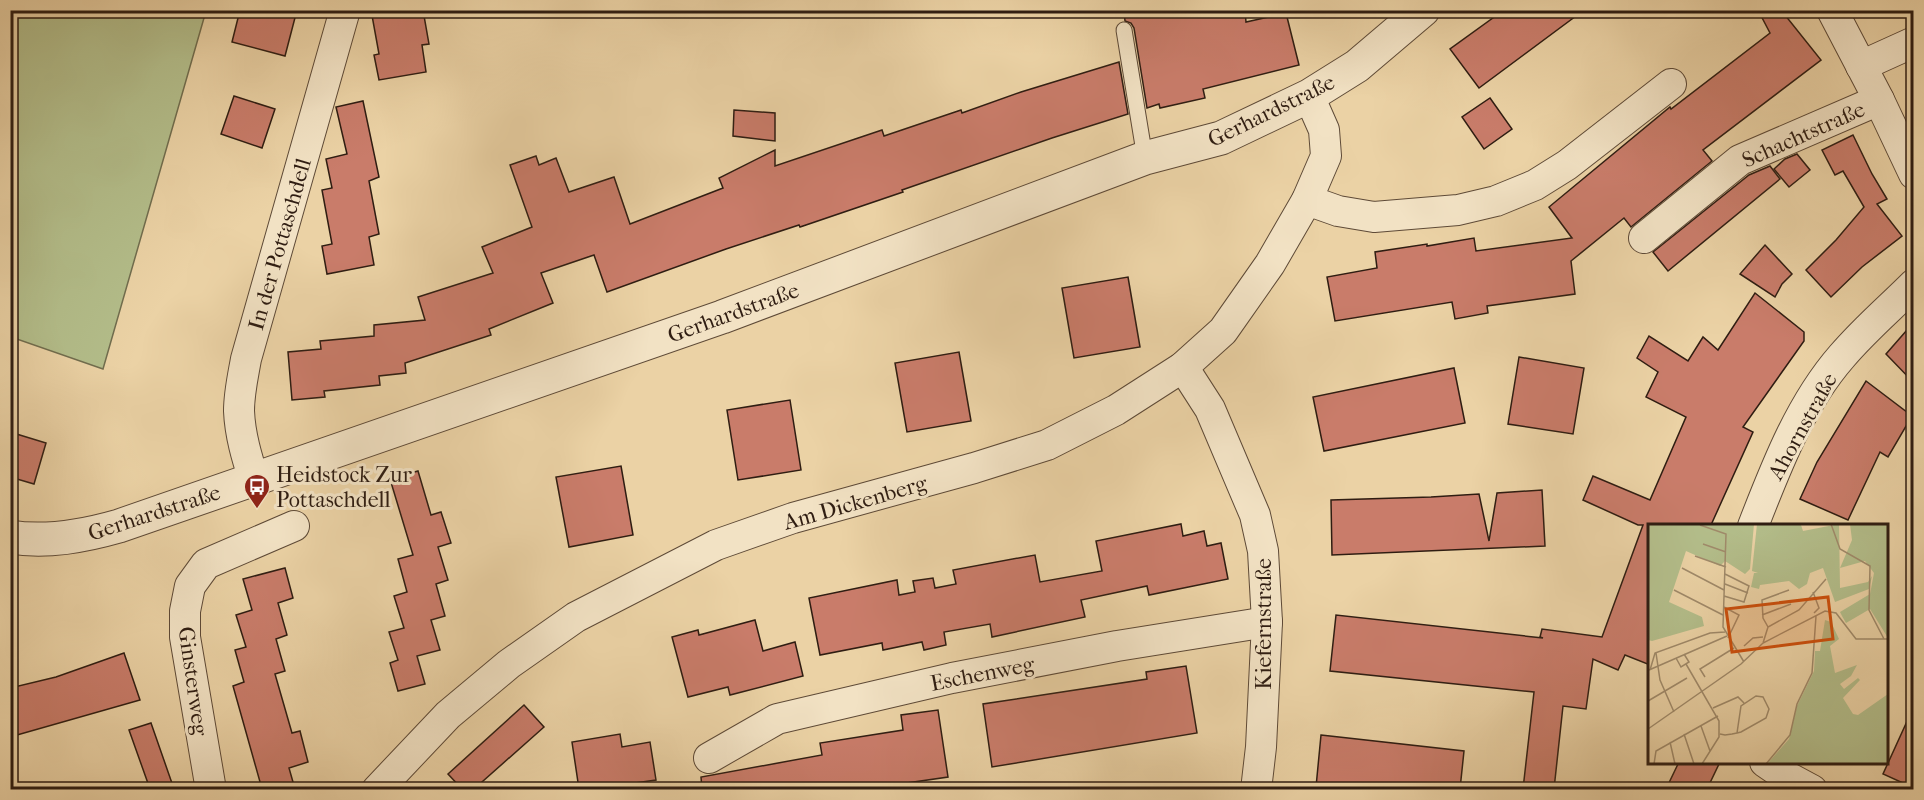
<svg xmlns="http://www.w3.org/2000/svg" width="1924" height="800" font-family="'IM FELL French Canon',serif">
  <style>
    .green { fill: #b3bd8a; stroke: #716d4e; stroke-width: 1.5 }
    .building { fill: #c97c6a; stroke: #2f1d12; stroke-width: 1.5 }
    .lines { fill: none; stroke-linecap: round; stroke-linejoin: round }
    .service-casing { stroke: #5e4a37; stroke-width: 17 }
    .minor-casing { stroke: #5e4a37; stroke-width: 32 }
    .tertiary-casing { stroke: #5e4a37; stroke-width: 35 }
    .service { stroke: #f2e2c4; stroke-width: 15 }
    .minor { stroke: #f2e2c4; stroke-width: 30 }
    .tertiary { stroke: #f2e2c4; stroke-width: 33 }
    .labels { text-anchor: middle; stroke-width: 6; stroke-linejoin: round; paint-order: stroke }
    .street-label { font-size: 22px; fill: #2f1d12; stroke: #f2e2c4 }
    .poi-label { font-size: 22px; fill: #2f1d12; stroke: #f2e2c4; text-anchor: start }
    .inset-road { fill: none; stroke: #a08a6a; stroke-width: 1.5 }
    .view { fill: #cc500d; fill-opacity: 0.15; stroke: #cc500d; stroke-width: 3 }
    .inset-edge { fill: none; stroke: #2f1d12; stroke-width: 3 }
  </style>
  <rect width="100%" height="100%" fill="#ebd2a5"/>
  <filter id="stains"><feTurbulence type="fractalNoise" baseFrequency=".00333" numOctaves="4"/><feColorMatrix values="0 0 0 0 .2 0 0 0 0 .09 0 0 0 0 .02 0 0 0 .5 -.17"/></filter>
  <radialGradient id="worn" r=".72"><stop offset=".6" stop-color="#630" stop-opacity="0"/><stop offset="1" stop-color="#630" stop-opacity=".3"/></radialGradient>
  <polygon class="green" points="11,10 206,11 103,369 11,337"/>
  <g class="building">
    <polygon points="240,10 297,10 285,56 232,42"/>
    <polygon points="371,10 423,10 429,44 422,45 426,72 379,80 374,55 379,54"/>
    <polygon points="1124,10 1245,10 1246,22 1286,13 1299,65 1203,89 1205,98 1160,108 1159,104 1147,108 1134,28 1131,23 1125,21"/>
    <polygon points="1504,10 1584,10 1479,88 1450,49"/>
    <polygon points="1758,10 1781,10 1821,60 1703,150 1712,161 1631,227 1624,218 1571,261 1575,294 1487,306 1488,313 1455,319 1452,302 1335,321 1327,277 1377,268 1375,252 1427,244 1427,246 1474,238 1476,251 1572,238 1549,207 1670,107 1671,109 1770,33"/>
    <polygon points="1119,62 1128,114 1052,138 902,190 903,192 800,227 799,225 726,249 607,292 594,255 541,273 553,303 489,329 491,335 405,363 406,373 379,376 380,385 324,391 325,397 292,400 288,352 321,349 320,341 374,336 374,325 425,320 418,297 493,273 482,247 532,227 510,165 536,156 539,165 556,158 569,192 614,177 630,224 723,188 719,178 775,150 775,166 882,130 884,136 961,110 962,113 1021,92"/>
    <polygon points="234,96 275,109 262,148 221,134"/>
    <polygon points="1490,98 1512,129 1484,149 1462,117"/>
    <polygon points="363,101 379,177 369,181 379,234 369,237 374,265 327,274 322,246 332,244 322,190 332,188 326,159 347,154 336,107"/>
    <polygon points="734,110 775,113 775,141 733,136"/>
    <polygon points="1853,135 1872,174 1887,199 1877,204 1902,236 1862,267 1831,297 1806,270 1836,240 1864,207 1843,171 1835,175 1822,150"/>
    <polygon points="1797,154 1810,170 1789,187 1774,169 1785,159"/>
    <polygon points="1770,166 1780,179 1668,271 1653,252 1749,175"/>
    <polygon points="1765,245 1792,274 1782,284 1775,297 1740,274"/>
    <polygon points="1128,277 1140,347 1074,358 1062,288"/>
    <polygon points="1755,293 1804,332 1804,341 1743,427 1753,432 1711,525 1650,525 1650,665 1625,655 1618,670 1593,659 1586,709 1563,706 1554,789 1523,789 1534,692 1330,671 1336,615 1543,638 1540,637 1542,629 1602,637 1643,525 1638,525 1583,500 1593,476 1650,500 1686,417 1646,397 1658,372 1637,358 1649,336 1688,361 1703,337 1718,350"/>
    <polygon points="1914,322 1914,383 1886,354"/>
    <polygon points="959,352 971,421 907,432 895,363"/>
    <polygon points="1519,357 1584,368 1573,434 1508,424"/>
    <polygon points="1454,368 1465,423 1324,451 1313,397"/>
    <polygon points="1866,381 1912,416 1888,457 1880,452 1848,520 1800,499 1817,462"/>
    <polygon points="790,400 801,470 738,480 727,410"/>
    <polygon points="10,432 46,443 34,484 10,477"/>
    <polygon points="621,466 633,535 569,547 556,477"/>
    <polygon points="418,471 431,515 441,512 451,543 438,547 448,580 436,584 445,616 431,620 440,650 417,656 425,684 398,691 390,663 398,660 389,632 404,628 394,596 407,592 398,559 413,555 390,479"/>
    <polygon points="1542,490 1545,546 1332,555 1331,500 1431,497 1479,494 1489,541 1497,493"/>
    <polygon points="1181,524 1183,536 1204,531 1207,546 1221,543 1228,579 1149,595 1147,586 1081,600 1085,617 992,637 990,624 944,632 946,645 924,650 922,642 883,650 882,643 820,655 809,598 897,580 899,595 915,592 913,581 933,578 935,588 956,584 953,570 1035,555 1040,582 1102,571 1096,541"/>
    <polygon points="285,568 293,598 278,603 287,635 276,639 285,671 275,674 292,733 300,731 308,762 289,768 295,789 262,789 233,686 244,682 235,650 246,647 236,615 252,610 243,579"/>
    <polygon points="755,620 763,651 795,642 803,676 730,695 728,687 688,697 672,637 698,630 699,635"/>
    <polygon points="124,653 140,700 10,737 10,688 56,677"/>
    <polygon points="1186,666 1197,733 992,767 983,704 1147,679 1146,672"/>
    <polygon points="524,705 544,727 474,789 462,789 448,774"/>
    <polygon points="1914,706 1914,788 1883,774"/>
    <polygon points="938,710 948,777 865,789 702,789 701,777 822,755 820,743 903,730 901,715"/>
    <polygon points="151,723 174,789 150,789 129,730"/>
    <polygon points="620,734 622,747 650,742 656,780 606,787 607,789 579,789 572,742"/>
    <polygon points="1321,735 1464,751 1460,789 1336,789 1316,787"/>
    <polygon points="1679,762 1720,762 1707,789 1666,789"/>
  </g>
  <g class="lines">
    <defs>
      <polyline id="service" points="1124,30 1145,158"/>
      <g id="minor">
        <polyline points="1832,10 1879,100 1914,174"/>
        <polyline points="1861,66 1914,42"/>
        <polyline points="1307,200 1338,211 1374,217 1458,210 1496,201 1535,185 1567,165 1671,84"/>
        <polyline points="1644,238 1740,160 1879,100"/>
        <polyline points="1183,367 1210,409 1255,515 1263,551 1267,622 1261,747 1256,790"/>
        <path d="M254,480C247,458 240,435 239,411C239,393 243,376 246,359L345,10"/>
        <path d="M1753,526C1776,467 1800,404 1842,356C1864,330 1890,308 1914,284"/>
        <polyline points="709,758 777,719 952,678 1117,646 1267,622"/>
        <polyline points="1765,762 1784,775 1812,790"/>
        <polyline points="211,790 185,637 185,611 190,586 206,564 294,526"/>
        <polyline points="377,790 448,715 509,664 576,617 716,545 793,518 974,468 1047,445 1116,410 1183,367 1223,331 1270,264 1307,200 1326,156 1324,130 1309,96"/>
      </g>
      <path id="tertiary" d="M10,537C47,543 84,536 119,526L722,317L1145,158L1221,138L1309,96L1357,66L1423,10"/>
    </defs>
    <use href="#service" class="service-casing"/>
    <use href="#minor" class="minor-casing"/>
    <use href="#tertiary" class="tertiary-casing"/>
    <use href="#service" class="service"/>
    <use href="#minor" class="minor"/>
    <use href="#tertiary" class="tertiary"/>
  </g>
  <defs>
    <symbol id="bus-pin" viewBox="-11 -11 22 30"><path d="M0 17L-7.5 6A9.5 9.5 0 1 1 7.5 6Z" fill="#8f2418" stroke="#f2e2c4"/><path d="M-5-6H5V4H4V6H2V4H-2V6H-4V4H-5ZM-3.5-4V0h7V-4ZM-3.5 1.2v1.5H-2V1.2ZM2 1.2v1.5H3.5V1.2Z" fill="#fff"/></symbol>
  </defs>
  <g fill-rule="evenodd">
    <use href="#bus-pin" x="242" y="472" width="30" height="40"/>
  </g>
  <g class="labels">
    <g class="street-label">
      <text transform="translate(1271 110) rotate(-26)" y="8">Gerhardstraße</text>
      <text transform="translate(1803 134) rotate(-24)" y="8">Schachtstraße</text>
      <text transform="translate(279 244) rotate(-74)" y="8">In der Pottaschdell</text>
      <text transform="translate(733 312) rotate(-20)" y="8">Gerhardstraße</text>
      <text transform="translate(1802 426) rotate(-61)" y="8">Ahornstraße</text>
      <text transform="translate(855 502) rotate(-16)" y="8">Am Dickenberg</text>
      <text transform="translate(154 512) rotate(-18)" y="8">Gerhardstraße</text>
      <text transform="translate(1263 624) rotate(-90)" y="8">Kiefernstraße</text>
      <text transform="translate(982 673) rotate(-11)" y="8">Eschenweg</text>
      <text transform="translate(194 681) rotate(82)" y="8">Ginsterweg</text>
    </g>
    <g class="poi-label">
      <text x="276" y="482">Heidstock Zur<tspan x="276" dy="25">Pottaschdell</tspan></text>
    </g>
  </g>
  <g transform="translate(1648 524)">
    <rect width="240" height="240" fill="#ebd2a5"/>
    <path d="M0,0H106L102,45L97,50L77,37L72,42L38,27L21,78L54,93L56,102L4,117L0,116ZM109,0L153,1L155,7L191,0L192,64L220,58L224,52L221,65L187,78L175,44L162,49L159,60L151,65L141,57L112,61L111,65L103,63L106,49H110L104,47ZM202,0H240V114L222,85L198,99L194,92L192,88L222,70L226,49L217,37L192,44L204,16ZM177,96L183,98L191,115L182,122L187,149L209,141L203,152L192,160L196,165L210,154L212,156L195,174L205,190L210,191L240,170V240H119L141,215L149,182L166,147L167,127H172Z" fill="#b3bd8a"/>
    <path class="inset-road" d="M145,0H165M183,0L192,25L222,42L221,86L236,115M52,1L78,10L75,103L96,138M55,20L78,28M47,32L78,43M34,44L76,66M77,60L100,69M26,66L75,91M165,68L171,84L166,89M76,72L96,78L101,62L77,50M76,83L91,91L80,114M114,91L143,80M120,103L115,94L114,76L141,66M115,119L120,103L151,86L178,55M96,122L105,114L115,113M8,129L12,156L26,188M28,134L33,143L41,138L36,130M38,140L71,197V213L54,240M1,146L79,112M2,146L7,129L62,109L77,108M57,153L52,145L86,124M0,177L39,154M65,184L90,173L96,179M53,202L62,227M0,205L93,140L115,119L177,87L188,89L208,115H240M36,210L46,240M72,210L77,211L84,210L89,209L93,208L118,194L121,185L115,173L108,172L93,182L89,209M22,218L27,240M6,240L8,227L70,192M118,240L142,211L149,180L164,149L168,92"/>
    <path class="view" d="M180,73L185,115L84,128L78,85Z"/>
    <rect width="240" height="240" class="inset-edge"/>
  </g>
  <rect width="1924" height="800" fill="none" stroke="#ebd2a5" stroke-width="36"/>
  <rect x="12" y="12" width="1900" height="776" fill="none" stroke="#2f1d12" stroke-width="3"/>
  <rect x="18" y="18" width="1888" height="764" fill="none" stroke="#2f1d12" stroke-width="1.5"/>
  <rect width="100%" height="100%" filter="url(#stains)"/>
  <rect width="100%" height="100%" fill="url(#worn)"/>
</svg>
